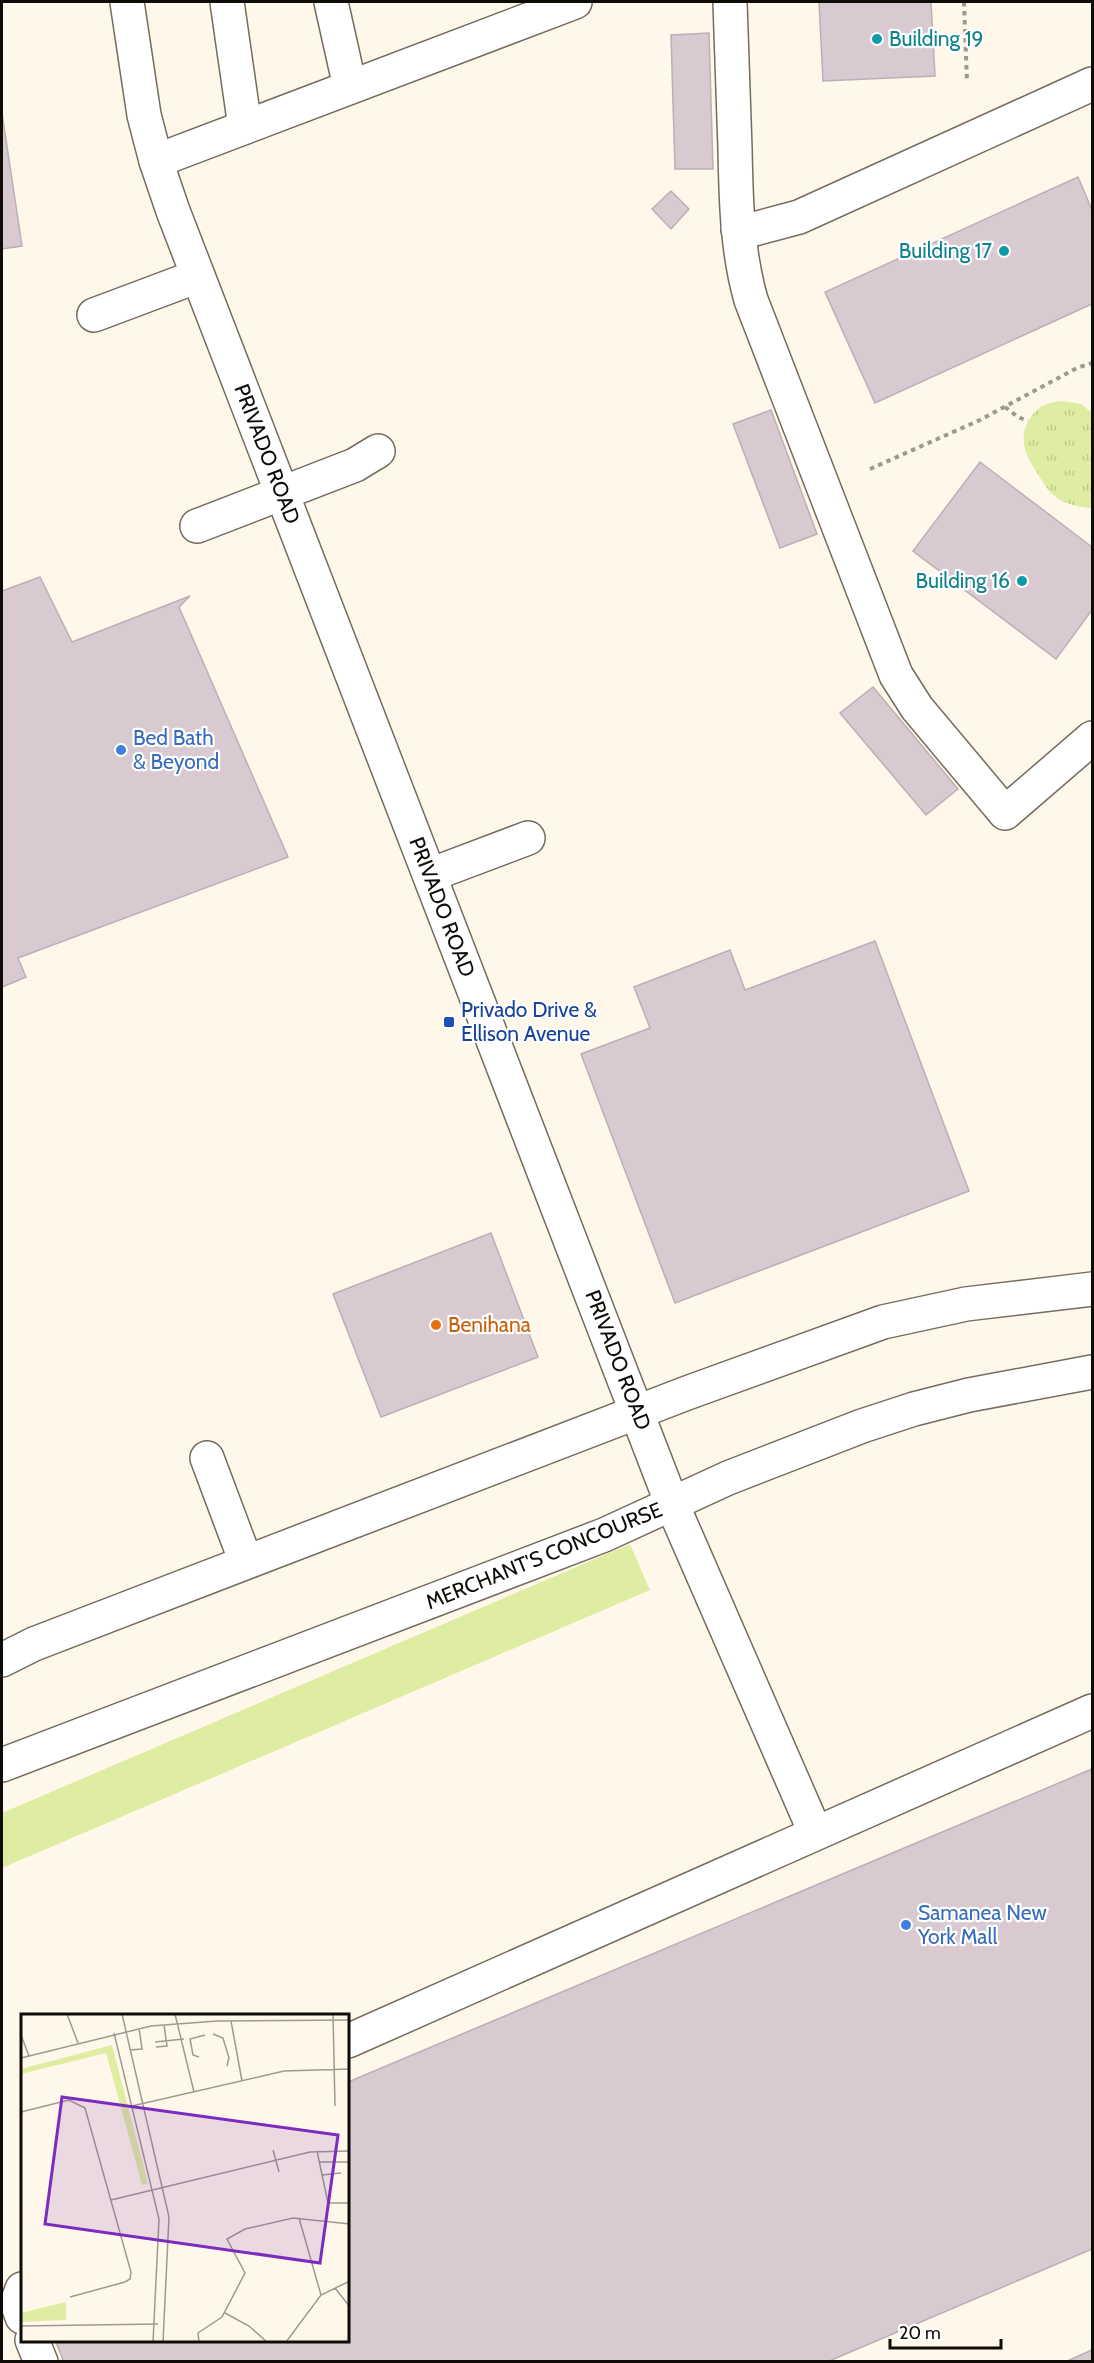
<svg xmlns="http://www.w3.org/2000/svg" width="1094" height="2363" font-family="Cabin,sans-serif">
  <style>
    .grass { fill: #dfeda2 }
    .park { fill: url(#park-tufts) }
    .building { fill: #d9c9d1; stroke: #beaeb6; stroke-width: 1.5 }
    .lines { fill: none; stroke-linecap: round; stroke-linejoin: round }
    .minor-casing { stroke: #736c5f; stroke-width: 36 }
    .path { stroke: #9e988e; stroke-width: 4; stroke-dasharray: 4.5 4.5; stroke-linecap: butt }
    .minor { stroke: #fff; stroke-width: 33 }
    .culture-dot { fill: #0f9aa8; stroke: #fff; stroke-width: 2 }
    .shop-dot { fill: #3f7fe0; stroke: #fff; stroke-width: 2 }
    .transit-dot { fill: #1a4fb4; stroke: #fff; stroke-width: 2 }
    .food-dot { fill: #e8710a; stroke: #fff; stroke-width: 2 }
    .labels { text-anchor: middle; stroke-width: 4.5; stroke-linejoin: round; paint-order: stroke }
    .culture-label { font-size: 21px; fill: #0d838f; stroke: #fff; text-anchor: end }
    .street-label { font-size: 21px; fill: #0f0c08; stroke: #fff }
    .shop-label { font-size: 21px; fill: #366cbe; stroke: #fff; text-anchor: start }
    .transit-label { font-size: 21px; fill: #164399; stroke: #fff; text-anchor: start }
    .food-label { font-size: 21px; fill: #c56008; stroke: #fff; text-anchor: start }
    .inset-road { fill: none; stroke: #9f998f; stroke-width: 1.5 }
    .view { fill: #7b2cbf; fill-opacity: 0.15; stroke: #7b2cbf; stroke-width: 3 }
    .inset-edge { fill: none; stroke: #0f0c08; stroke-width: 3 }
  </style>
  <defs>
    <pattern id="park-tufts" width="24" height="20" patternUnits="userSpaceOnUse" patternTransform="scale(1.5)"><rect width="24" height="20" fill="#dfeda2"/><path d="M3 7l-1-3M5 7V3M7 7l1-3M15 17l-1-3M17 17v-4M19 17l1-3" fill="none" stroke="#beca8a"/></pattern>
  </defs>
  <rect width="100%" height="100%" fill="#fff7e9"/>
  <polygon class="grass" points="630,1544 650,1590 2,1868 2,1813"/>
  <path class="park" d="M1063,401L1081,404L1092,413V508C1081,508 1066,504 1057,498C1049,492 1044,484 1039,476C1027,457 1017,441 1029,420C1037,406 1047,402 1063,401Z"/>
  <g class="building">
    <polygon points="819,2 931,2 935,76 823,81"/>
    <polygon points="709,33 713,169 675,169 671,35"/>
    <polygon points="2,113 22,246 2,249"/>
    <polygon points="1078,177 1092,210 1092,304 875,403 825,292"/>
    <polygon points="671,191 689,209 671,229 652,209"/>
    <polygon points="771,410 817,534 780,548 733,424"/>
    <polygon points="980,462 1092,547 1092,610 1056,659 913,551"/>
    <polygon points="40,577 72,642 190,596 179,607 288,857 18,958 26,977 2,987 2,591"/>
    <polygon points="873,687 958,789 926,815 840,713"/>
    <polygon points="875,941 969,1191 675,1303 581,1054 650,1028 634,987 730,950 745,990"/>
    <polygon points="491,1233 538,1357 381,1417 333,1294"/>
    <polygon points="1092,1769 1092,2249 827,2362 64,2362 55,2340 348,2340 348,2082"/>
    <polygon points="1092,2350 1092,2362 1065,2362"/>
  </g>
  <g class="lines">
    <defs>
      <g id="minor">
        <polyline points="127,2 144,115 156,161 173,211 672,1504 815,1832"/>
        <polyline points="227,2 245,127"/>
        <polyline points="331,2 350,87"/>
        <path d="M730,2C732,51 733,100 735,149C736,201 737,251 751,300L896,675L917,708L1005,813L1092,738"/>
        <polyline points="156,161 575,2"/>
        <polyline points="738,229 754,229 799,217 1092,84"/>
        <polyline points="94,315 198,276"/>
        <polyline points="197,526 355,465 378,451"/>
        <polyline points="430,875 528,838"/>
        <polyline points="207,1458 246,1562"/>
        <polyline points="2,1660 34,1644 687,1393 883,1322 966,1304 1092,1289"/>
        <polyline points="2,1765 604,1535 728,1478 862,1426 914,1409 969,1395 1092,1372"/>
        <polyline points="348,2041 1092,1711"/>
        <polyline points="22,2289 17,2303 22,2317"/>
        <polyline points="32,2340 41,2362"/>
      </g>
    </defs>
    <use href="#minor" class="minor-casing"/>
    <g class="path">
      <polyline points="964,2 967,82"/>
      <polyline points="1005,407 1018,417 1028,421"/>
      <polyline points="870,469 980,420 1077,368 1092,363"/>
    </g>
    <use href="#minor" class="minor"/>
  </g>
  <g class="culture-dot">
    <circle cx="877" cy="39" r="6"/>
    <circle cx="1004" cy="251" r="6"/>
    <circle cx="1022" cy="581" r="6"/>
  </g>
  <g class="shop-dot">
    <circle cx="121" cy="750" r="6"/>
    <circle cx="906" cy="1925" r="6"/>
  </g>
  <rect class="transit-dot" x="443" y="1016" width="12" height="12" rx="3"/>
  <circle class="food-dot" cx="436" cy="1325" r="6"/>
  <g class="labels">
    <g class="culture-label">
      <text x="889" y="46" text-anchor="start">Building 19</text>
      <text x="992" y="258">Building 17</text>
      <text x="1010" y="588">Building 16</text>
    </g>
    <g class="street-label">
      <text transform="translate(267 454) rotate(69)" y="7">PRIVADO ROAD</text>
      <text transform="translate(442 907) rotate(69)" y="7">PRIVADO ROAD</text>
      <text transform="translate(618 1360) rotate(69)" y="7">PRIVADO ROAD</text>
      <text transform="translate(544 1556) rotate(-22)" y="7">MERCHANT'S CONCOURSE</text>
    </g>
    <g class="shop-label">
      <text x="133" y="745">Bed Bath<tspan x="133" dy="24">&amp; Beyond</tspan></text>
      <text x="918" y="1920">Samanea New<tspan x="918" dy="24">York Mall</tspan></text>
    </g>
    <g class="transit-label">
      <text x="461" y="1017">Privado Drive &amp;<tspan x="461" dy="24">Ellison Avenue</tspan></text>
    </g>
    <g class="food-label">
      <text x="448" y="1332">Benihana</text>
    </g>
  </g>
  <g transform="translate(21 2014)">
    <rect width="328" height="328" fill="#fff7e9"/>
    <path d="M91,31L127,169L121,171L85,39L0,60V55ZM45,288V306L0,308V299Z" fill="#dfeda2"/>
    <path class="inset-road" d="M46,0L57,29M101,0L148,203L142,328M154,0L173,78M312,0L314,92M210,7L221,67M93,19L138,205L132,328M192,20L202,24L208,44L206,52M0,21L8,42M134,28L163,25M135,33L146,32L143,11M109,36L121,35L118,14M178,43L172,41L169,25L184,21M0,44L130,12L196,7L329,6M111,92L263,57L329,55M0,98L48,86L64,94L110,258L109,265L104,268L49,283M252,136L258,158M296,137L307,189H329M298,148H329M301,161L320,159M90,186L289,138L329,137M278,204L300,281M314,274L329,293M204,299L228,312L246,328M0,312L137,310M0,328H114M178,328L177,319L201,303L224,259L206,225L224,215L272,204L329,210M265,328L300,281L329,267"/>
    <path class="view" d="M41,83L317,121L299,249L24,210Z"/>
    <rect width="328" height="328" class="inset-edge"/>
  </g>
  <rect width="1094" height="2363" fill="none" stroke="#0f0c08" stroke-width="6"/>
  <path d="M890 2339v9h111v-9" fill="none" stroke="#0f0c08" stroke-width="3"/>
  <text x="899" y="2339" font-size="18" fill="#0f0c08" stroke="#ffffff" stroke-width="4.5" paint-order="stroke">20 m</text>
</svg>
